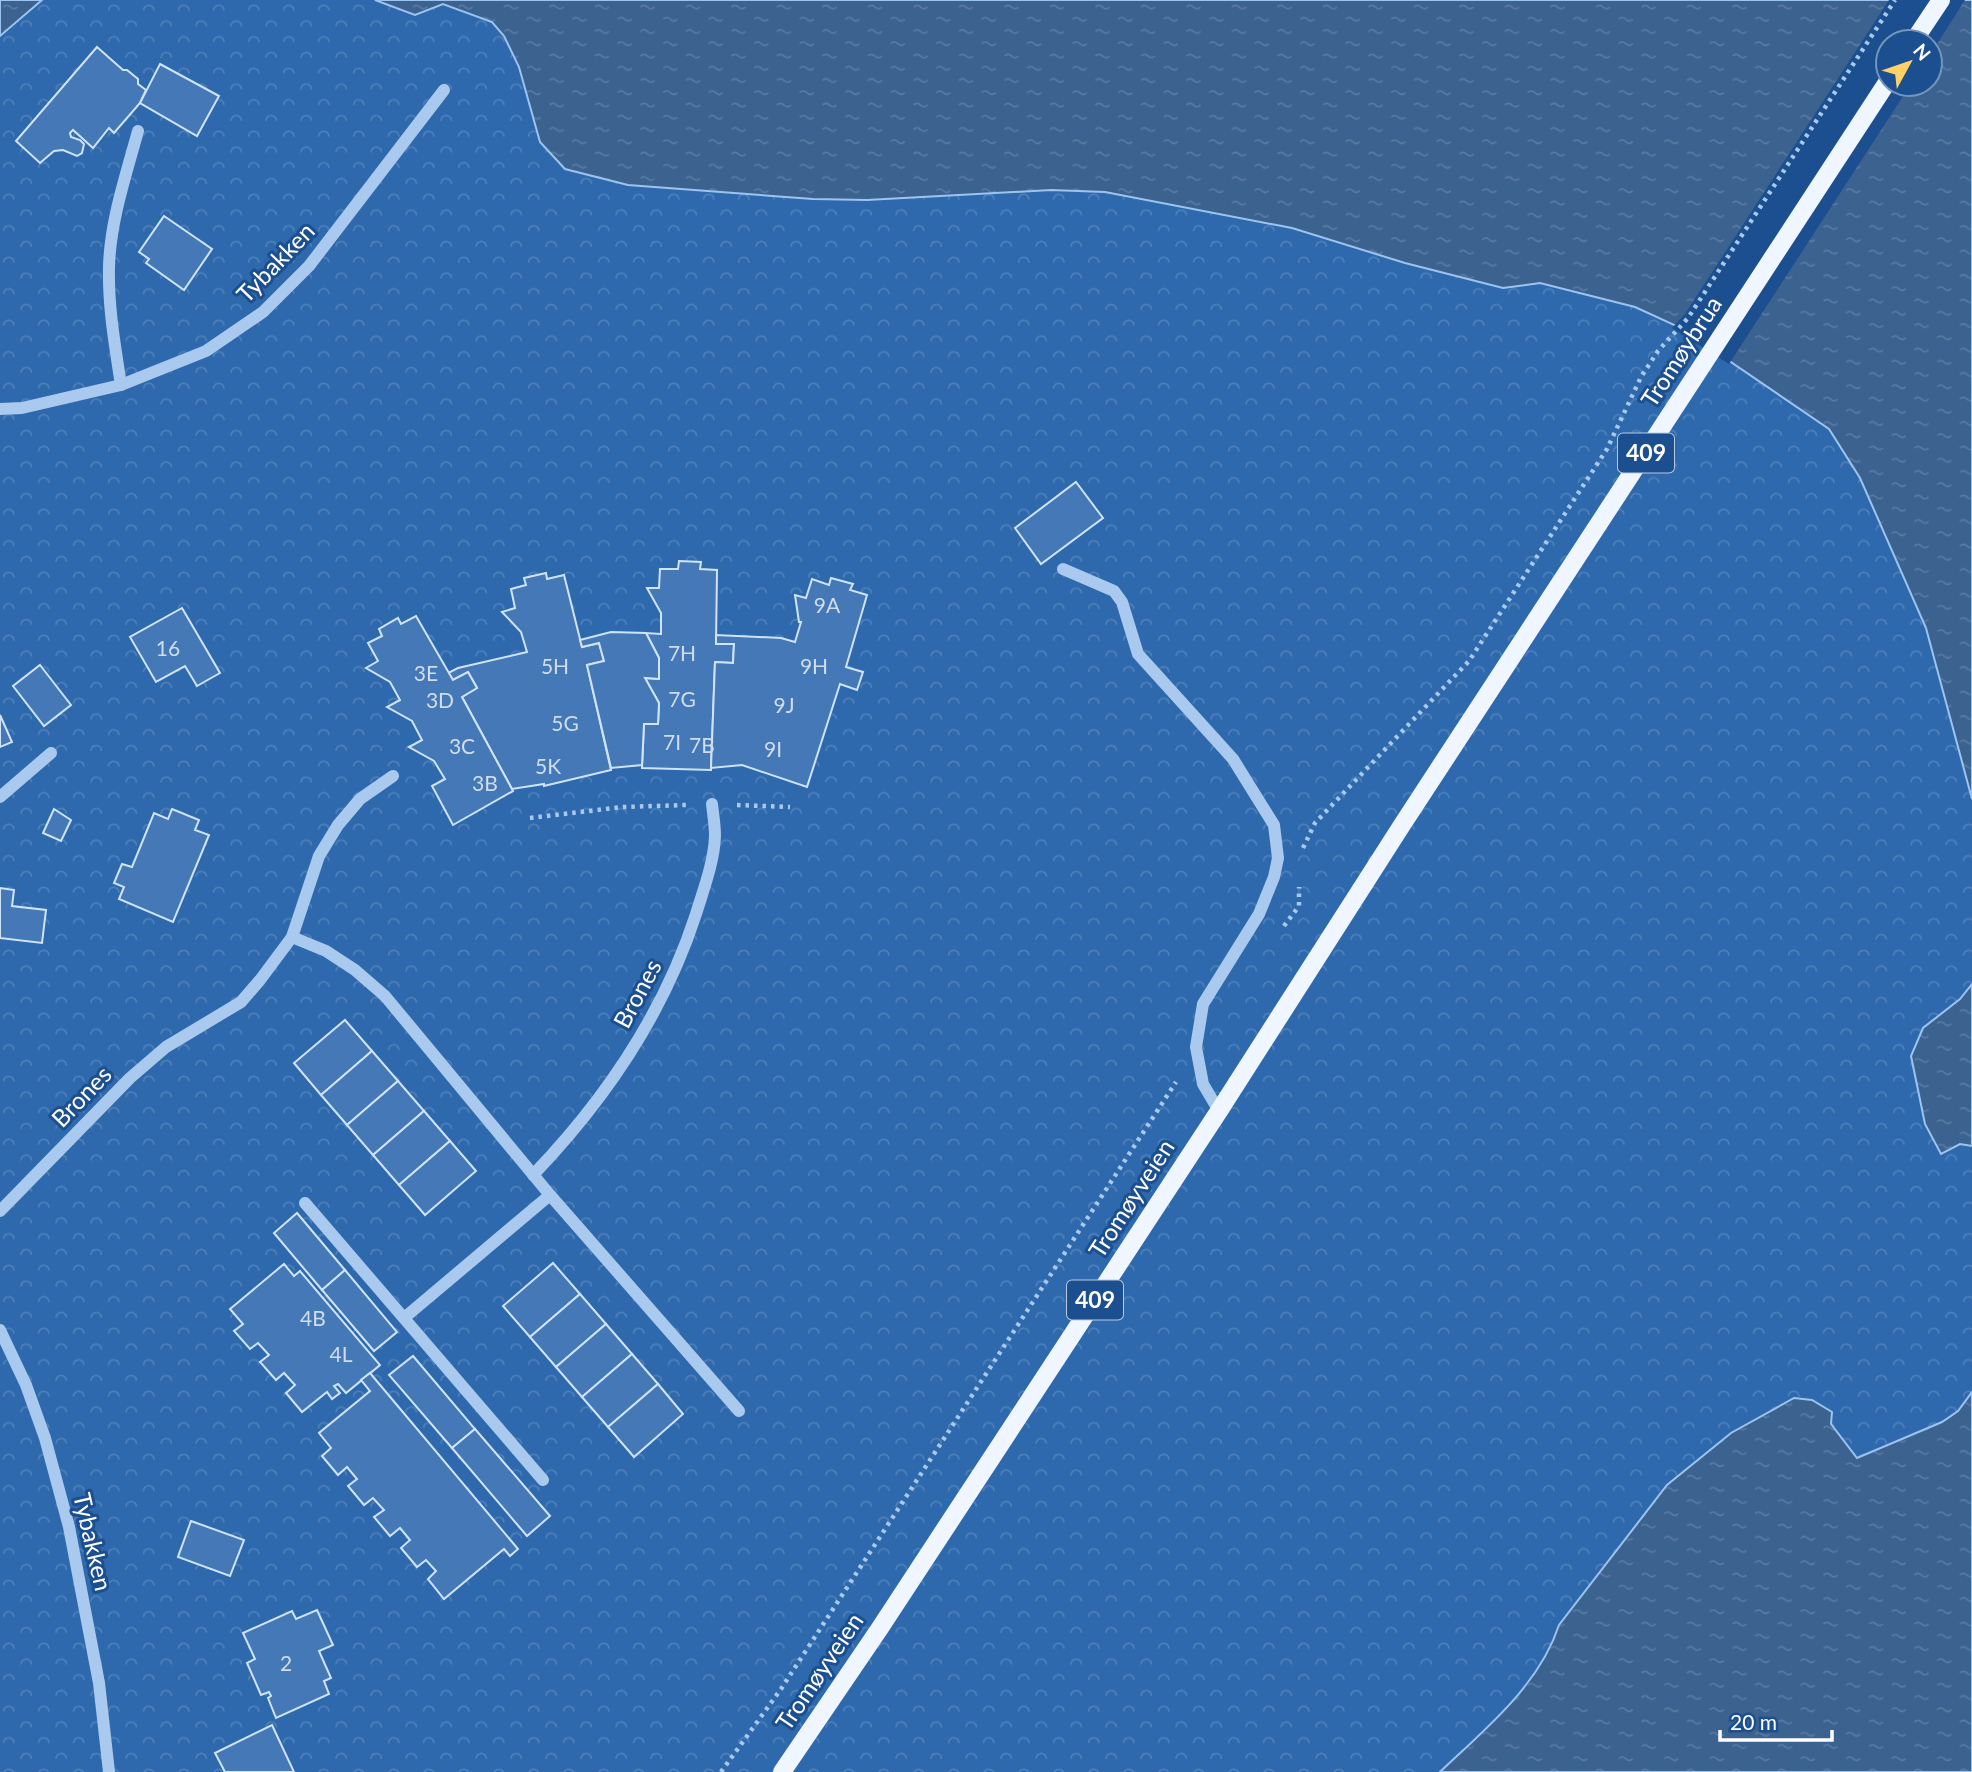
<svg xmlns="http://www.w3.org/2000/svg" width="1972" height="1772" font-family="Lato,sans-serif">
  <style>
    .forest { fill: url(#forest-crowns) }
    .water { fill: url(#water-ripples); stroke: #9cc4f0; stroke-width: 2; fill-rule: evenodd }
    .pier { fill: #1b4f8f }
    .building { fill: #4478b7; stroke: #cfe3fa; stroke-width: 2 }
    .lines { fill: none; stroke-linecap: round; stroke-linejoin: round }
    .path { stroke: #a9c9ee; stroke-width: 4.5; stroke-dasharray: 3.5 5; stroke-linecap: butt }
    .minor { stroke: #a9c9ee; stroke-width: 12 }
    .major { stroke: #f0f6ff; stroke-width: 18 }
    .labels { text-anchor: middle; stroke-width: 6; stroke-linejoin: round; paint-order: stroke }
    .number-label { font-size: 21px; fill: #d0dded }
    .shield { fill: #1b4f8f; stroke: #bbcadd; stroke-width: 2 }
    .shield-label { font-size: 23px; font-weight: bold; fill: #fff }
    .street-label { font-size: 24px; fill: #fff; stroke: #1b4f8f }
  </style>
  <defs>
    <pattern id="forest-crowns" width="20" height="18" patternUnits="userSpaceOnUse" patternTransform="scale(1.75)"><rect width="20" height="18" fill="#2e69ad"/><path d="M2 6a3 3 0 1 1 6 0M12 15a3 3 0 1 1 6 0" fill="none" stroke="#4d80b9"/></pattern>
    <pattern id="water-ripples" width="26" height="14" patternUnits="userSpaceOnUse" patternTransform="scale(1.75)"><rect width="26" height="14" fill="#3c6290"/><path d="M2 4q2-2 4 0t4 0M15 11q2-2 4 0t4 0" fill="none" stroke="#597aa1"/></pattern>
  </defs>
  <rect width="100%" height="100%" fill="#1b4f8f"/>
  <path class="forest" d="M42,0H375L415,15L443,4C456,9 484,15 494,24C521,49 530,108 540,142L813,199L867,200L1051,190L1105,192L1292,228L1405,263L1503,288L1540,283L1635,307L1681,328L1829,429L1860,478L1926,628L1972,799V984L1960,999L1923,1028L1941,1154L1960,1144L1972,1146V1392L1958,1411L1942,1422L1856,1458L1831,1424L1559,1625C1539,1686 1485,1729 1440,1772H0V36Z"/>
  <g class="water">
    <polygon points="0,0 42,0 0,36"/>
    <path d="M375,0H1972V799L1926,628L1860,478L1829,429L1681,328L1635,307L1540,283L1503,288L1405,263L1292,228L1105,192L1051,190L867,200L813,199L628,185L565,169L540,142L519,67L504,36L492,22L443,4L415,15ZM1888,42H1930V84H1888Z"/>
    <polygon points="1972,984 1972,1146 1960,1144 1941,1154 1925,1124 1911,1056 1923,1028 1960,999"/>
    <path d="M1972,1392V1772H1440C1485,1729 1539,1686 1559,1625L1667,1485L1731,1433L1794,1398L1812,1400L1832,1412L1831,1424L1857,1458L1942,1422L1958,1411Z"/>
  </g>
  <polygon class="pier" points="1889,0 1965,0 1930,55 1930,42 1888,42 1888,84 1911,84 1729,364 1672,328 1685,314"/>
  <g class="building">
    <polygon points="97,47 123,70 127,70 138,79 138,84 146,90 140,103 114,133 109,128 93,148 73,130 70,133 71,137 80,140 84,144 82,153 77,156 63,150 54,151 40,163 16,141"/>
    <polygon points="160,64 219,96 197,136 140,103"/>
    <polygon points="164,216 212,249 184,290 146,263 149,259 139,252"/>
    <polygon points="1076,482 1103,518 1041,564 1015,528"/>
    <polygon points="679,561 701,562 700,569 717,570 716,644 734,644 733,663 715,662 711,770 642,768 644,724 658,724 659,703 645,678 659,679 659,658 646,633 661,634 661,613 647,588 659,588 660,569 678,569"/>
    <polygon points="546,573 547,579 564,575 582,647 599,643 604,661 587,665 611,770 544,786 544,784 512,789 462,697 477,688 468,672 453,680 448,673 458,668 527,652 521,632 502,612 515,608 511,589 526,585 524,578"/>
    <polygon points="831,578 853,584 850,590 867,595 846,667 863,672 857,690 840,684 807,787 742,765 711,768 715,662 733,663 734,644 716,644 716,635 781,638 795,642 801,622 799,622 795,595 806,598 812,579 829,585"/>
    <polygon points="182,608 220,673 197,686 185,666 156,682 130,637"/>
    <polygon points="416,616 453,680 468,672 477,688 462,697 513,791 453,825 432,786 445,779 434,761 409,747 422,740 412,721 387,707 400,700 390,682 366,668 378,661 368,643 382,636 379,629 398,618 401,624"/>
    <polygon points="611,632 646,633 659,658 659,679 645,678 659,703 658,724 644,724 642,765 611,768 587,665 604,661 599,643 582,647 580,640"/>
    <polygon points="40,665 71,705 44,726 13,686"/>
    <polygon points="0,715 12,742 0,747"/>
    <polygon points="54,809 71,820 61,841 43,833"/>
    <polygon points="172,809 199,820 195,830 209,835 173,922 119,899 124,887 114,883 122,864 132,867 154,813 168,819"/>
    <polygon points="0,888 14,890 12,906 46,910 42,943 0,938"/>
    <polygon points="345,1020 372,1051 321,1095 294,1063"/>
    <polygon points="372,1051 398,1081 347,1125 321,1095"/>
    <polygon points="398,1081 424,1111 373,1155 347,1125"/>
    <polygon points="424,1111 450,1141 399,1185 373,1155"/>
    <polygon points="450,1141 476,1171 425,1215 399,1185"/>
    <polygon points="297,1213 345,1270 322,1290 274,1233"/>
    <polygon points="553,1263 580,1294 530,1337 503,1306"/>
    <polygon points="284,1264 294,1276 300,1271 380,1365 346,1393 338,1384 334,1386 340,1393 332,1399 327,1392 302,1412 286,1393 295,1385 284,1373 276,1380 260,1362 269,1355 258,1343 250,1349 234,1331 243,1324 230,1309"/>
    <polygon points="345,1270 397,1332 374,1351 322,1290"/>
    <polygon points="580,1294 606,1324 556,1367 530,1337"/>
    <polygon points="606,1324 632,1354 582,1397 556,1367"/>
    <polygon points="632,1354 658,1384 608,1427 582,1397"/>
    <polygon points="413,1356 475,1429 452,1448 389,1375"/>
    <polygon points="370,1373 518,1549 510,1556 504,1549 444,1599 428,1579 436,1571 426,1560 417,1567 401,1548 410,1540 400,1528 390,1536 374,1517 384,1510 373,1498 364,1505 348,1486 357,1479 347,1467 338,1475 322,1456 331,1448 319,1433 370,1391 361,1380"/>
    <polygon points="658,1384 683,1414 634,1457 608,1427"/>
    <polygon points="475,1429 550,1516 527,1536 452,1448"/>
    <polygon points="191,1521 244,1540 230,1576 178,1557"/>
    <polygon points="317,1610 333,1645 319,1651 331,1678 324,1681 329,1694 276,1718 268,1698 271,1696 269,1692 261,1695 247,1663 255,1659 243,1633 292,1611 296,1619"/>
    <polygon points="272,1725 294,1772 225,1772 215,1753"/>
  </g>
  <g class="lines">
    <g class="path">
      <polyline points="737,805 790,807"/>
      <polyline points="530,818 623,807 686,805"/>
      <polyline points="1303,848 1315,823 1469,661 1607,449 1641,377 1658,351 1688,318 1895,0"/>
      <polyline points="1284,926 1299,906 1299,887"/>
      <polyline points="721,1772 781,1689 1176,1082"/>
    </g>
    <g class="minor">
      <path d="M121,385C115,346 108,307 109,267C110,222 126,175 138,131"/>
      <polyline points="0,409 22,408 121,385 206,351 263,312 309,266 444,90"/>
      <polyline points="1063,569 1114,591 1122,602 1138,654 1233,759 1274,825 1278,858 1274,877 1259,914 1203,1004 1196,1047 1203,1084 1219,1111"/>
      <polyline points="0,797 51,753"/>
      <polyline points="292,937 326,951 355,970 385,996 550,1195 739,1411"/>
      <path d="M533,1175C605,1100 664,1013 696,914C704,888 714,862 715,836C715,825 713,814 712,804"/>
      <polyline points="305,1203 543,1480"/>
      <polyline points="0,1211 130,1078 166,1047 241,1002 260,980 292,937 319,856 338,825 360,799 393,776"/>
      <polyline points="404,1318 550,1195"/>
      <polyline points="0,1330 26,1385 45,1438 69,1527 99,1683 109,1772"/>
    </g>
    <g class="major">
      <polyline points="1913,42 1941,0"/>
      <polyline points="782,1772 880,1628 1219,1111 1402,825 1888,81"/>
    </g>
  </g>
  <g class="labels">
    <g class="number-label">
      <text x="827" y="613">9A</text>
      <text x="168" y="656">16</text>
      <text x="682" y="661">7H</text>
      <text x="555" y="674">5H</text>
      <text x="814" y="674">9H</text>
      <text x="426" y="681">3E</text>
      <text x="682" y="707">7G</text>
      <text x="440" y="708">3D</text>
      <text x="784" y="713">9J</text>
      <text x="565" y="731">5G</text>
      <text x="672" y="750">7I</text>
      <text x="702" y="753">7B</text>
      <text x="462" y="754">3C</text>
      <text x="773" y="757">9I</text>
      <text x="548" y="774">5K</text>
      <text x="485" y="791">3B</text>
      <text x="313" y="1326">4B</text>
      <text x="341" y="1362">4L</text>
      <text x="286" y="1671">2</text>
    </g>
    <g class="shield">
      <rect x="1618" y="433.5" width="56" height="39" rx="5"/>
      <rect x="1067" y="1280.5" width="56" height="39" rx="5"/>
    </g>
    <g class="shield-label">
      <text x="1646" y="461">409</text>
      <text x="1095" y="1308">409</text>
    </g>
    <g class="street-label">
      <text transform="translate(276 263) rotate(-46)" y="8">Tybakken</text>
      <text transform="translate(1682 352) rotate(-57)" y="8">Tromøybrua</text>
      <text transform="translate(638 994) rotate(-62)" y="8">Brones</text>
      <text transform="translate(82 1097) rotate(-46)" y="8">Brones</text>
      <text transform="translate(1132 1199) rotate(-57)" y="8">Tromøyveien</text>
      <text transform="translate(92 1542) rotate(77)" y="8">Tybakken</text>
      <text transform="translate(820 1672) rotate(-56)" y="8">Tromøyveien</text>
    </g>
  </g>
  <g transform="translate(1909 63) rotate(50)"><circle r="33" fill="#1b4f8f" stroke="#7695bc" stroke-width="2"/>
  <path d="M0-5L12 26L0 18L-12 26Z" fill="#ffd166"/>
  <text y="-10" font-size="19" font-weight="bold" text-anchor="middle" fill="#ffffff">N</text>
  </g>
  <path d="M1720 1730v10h112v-10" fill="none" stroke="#ffffff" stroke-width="3.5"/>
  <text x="1730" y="1730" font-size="21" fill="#ffffff" stroke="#1b4f8f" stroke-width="5" paint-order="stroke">20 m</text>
</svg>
